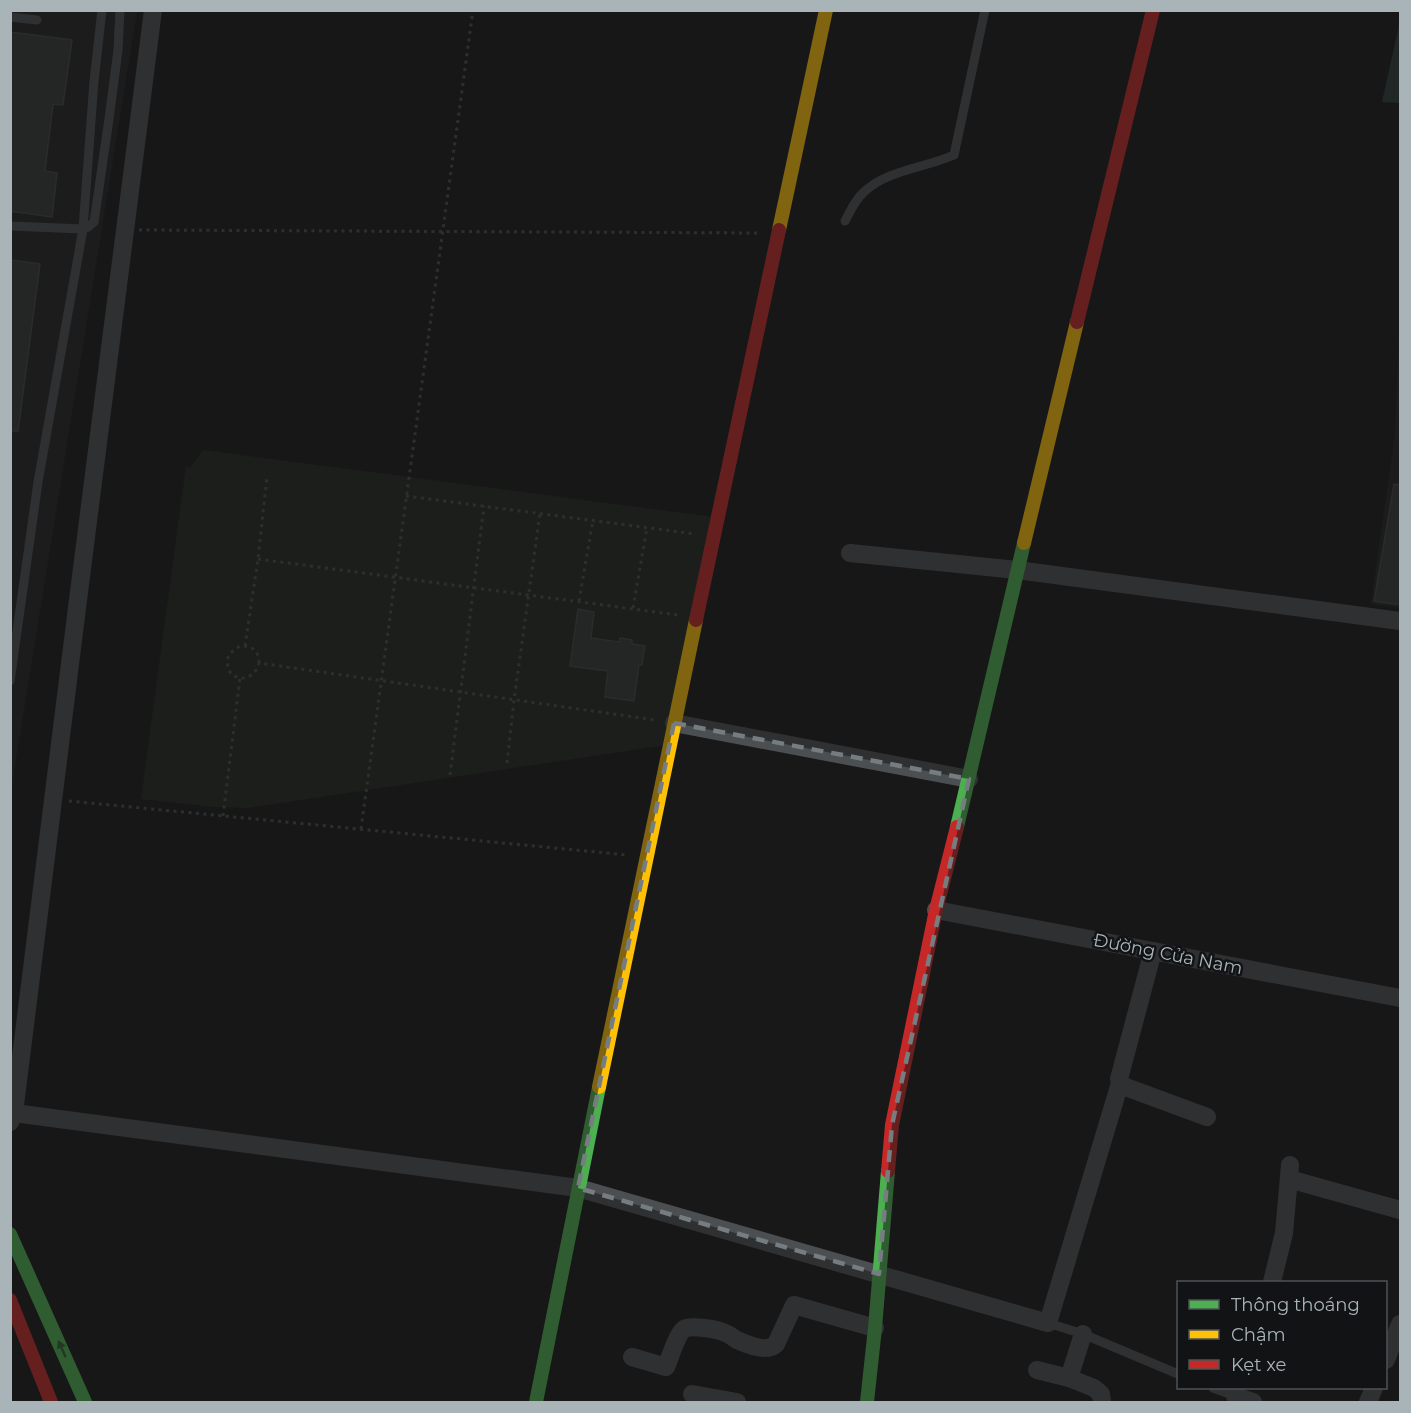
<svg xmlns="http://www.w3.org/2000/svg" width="1411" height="1413" font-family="Montserrat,sans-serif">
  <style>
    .built { fill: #222224 }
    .green { fill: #212720 }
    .water { fill: #2d3b3b }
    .building { fill: #343536; stroke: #404344; stroke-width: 1.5 }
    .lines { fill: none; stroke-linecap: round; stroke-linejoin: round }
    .path { stroke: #484b4c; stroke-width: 3; stroke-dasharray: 3 4.5; stroke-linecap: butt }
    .lane { stroke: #4c4f51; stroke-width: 9 }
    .street { stroke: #4c4f51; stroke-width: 18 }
    .fast { stroke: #4caf50; stroke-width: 14 }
    .slow { stroke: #ffc107; stroke-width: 14 }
    .jam { stroke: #c62828; stroke-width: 14 }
    .oneway { fill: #2f6132 }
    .marked { fill: none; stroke: #767d81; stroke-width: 4.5; stroke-dasharray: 12 8; stroke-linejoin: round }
    .labels { text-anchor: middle; stroke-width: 5; stroke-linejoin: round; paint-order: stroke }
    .street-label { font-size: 18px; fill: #a9b4b9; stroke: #121314 }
  </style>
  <rect width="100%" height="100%" fill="#181818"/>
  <g class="built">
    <polygon points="11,11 137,11 11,790"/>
    <polygon points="1400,310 1400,608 1371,604 1395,434"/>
  </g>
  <polygon class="green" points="203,450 713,517 666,745 247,808 215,807 141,799 186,466 190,468"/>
  <polygon class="water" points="1400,21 1400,103 1382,102"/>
  <g class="building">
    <polygon points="10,32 72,40 63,105 53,104 45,171 57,173 52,217 10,211"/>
    <polygon points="10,260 40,264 18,431 10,431"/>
    <polygon points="1394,484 1401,485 1401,605 1374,601"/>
    <polygon points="578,609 594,612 591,638 619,642 620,638 632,640 632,644 645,646 642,665 639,664 634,701 605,697 608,671 570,666"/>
  </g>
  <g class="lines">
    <g class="path">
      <polyline points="139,230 759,233"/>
      <polyline points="406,496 695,534"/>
      <polyline points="258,559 678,615"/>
      <polyline points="579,601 593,520"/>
      <polyline points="633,608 647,527"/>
      <polyline points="245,646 258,559 267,477"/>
      <path d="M259,663C259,651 252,645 240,646L229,654C220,682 254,686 259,663L655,720"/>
      <polyline points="507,763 514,700 540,513"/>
      <polyline points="450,775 484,506"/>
      <polyline points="69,801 627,855"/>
      <polyline points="223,816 240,678"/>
      <polyline points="361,829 473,10"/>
    </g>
    <g class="lane">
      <polyline points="10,17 37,20"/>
      <path d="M845,221C850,212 855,200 863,193C886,170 925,168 954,155L985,10"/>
      <polyline points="10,226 83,229 88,227 94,222 109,119 118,50 120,10"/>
      <polyline points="10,681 38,482 83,229 94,81 102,10"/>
      <polyline points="1048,1323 1083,1334 1178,1374"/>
      <polyline points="1213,1388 1235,1396"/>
    </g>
    <g class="street">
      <polyline points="850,553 1017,570 1400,621"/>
      <polyline points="674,723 969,779"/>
      <polyline points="936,910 1400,998"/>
      <polyline points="1153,951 1119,1079 1123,1086 1207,1117"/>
      <path d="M14,1113C61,745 104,378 153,10"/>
      <polyline points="10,1122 14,1113 578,1188 1048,1323 1120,1083"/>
      <polyline points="1289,1179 1400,1210"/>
      <polyline points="1272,1282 1284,1233 1290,1165"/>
      <polyline points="1083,1334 1069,1378 1094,1388 1101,1394 1102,1402"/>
      <path d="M632,1357L666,1367C670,1358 677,1334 684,1329C690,1325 718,1329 725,1333C730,1334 733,1338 737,1340C748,1345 768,1353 776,1344L794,1305L875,1328"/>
      <polyline points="1386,1360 1400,1324"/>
      <polyline points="1037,1370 1069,1378"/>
      <polyline points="1237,1388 1235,1396 1253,1402"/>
      <polyline points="692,1394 737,1402"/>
      <polyline points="1368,1402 1374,1388"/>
    </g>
    <g class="fast">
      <polyline points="957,827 1024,543"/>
      <polyline points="10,1234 85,1402"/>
      <polyline points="536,1402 599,1087"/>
      <polyline points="867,1402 875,1328 888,1171"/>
    </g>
    <g class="slow">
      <polyline points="779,230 826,10"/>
      <polyline points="1024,543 1077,322"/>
      <polyline points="599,1087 696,620"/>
    </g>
    <g class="jam">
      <polyline points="1077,322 1153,10"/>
      <polyline points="696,620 779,230"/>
      <polyline points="888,1171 892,1125 936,910 957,827"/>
      <polyline points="10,1300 51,1402"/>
    </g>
  </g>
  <defs><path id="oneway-solid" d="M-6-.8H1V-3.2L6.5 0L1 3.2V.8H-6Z" transform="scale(1.5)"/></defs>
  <use class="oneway" href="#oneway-solid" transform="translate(62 1349) rotate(-114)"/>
  <path d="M0 0H1411V1413H0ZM674,723L969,779L892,1125L879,1274L578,1188Z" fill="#181818" fill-opacity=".55" fill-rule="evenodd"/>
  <path class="marked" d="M674,723L969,779L892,1125L879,1274L578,1188Z"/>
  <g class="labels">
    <g class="street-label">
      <text transform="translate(1168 954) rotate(11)" y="6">Đường Cửa Nam</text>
    </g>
  </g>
  <rect width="1411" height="1413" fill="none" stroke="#a9b4b9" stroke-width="24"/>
  <rect x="1177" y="1281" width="210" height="108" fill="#121314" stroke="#4e5356" stroke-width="1.5"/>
  <rect x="1189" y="1300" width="30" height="9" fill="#4caf50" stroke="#4e5356" stroke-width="1.5"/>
  <text x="1231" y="1311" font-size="18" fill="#a9b4b9">Thông thoáng</text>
  <rect x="1189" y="1330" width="30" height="9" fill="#ffc107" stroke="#4e5356" stroke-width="1.5"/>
  <text x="1231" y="1341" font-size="18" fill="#a9b4b9">Chậm</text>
  <rect x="1189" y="1360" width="30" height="9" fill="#c62828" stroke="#4e5356" stroke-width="1.5"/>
  <text x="1231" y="1371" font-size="18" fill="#a9b4b9">Kẹt xe</text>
</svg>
